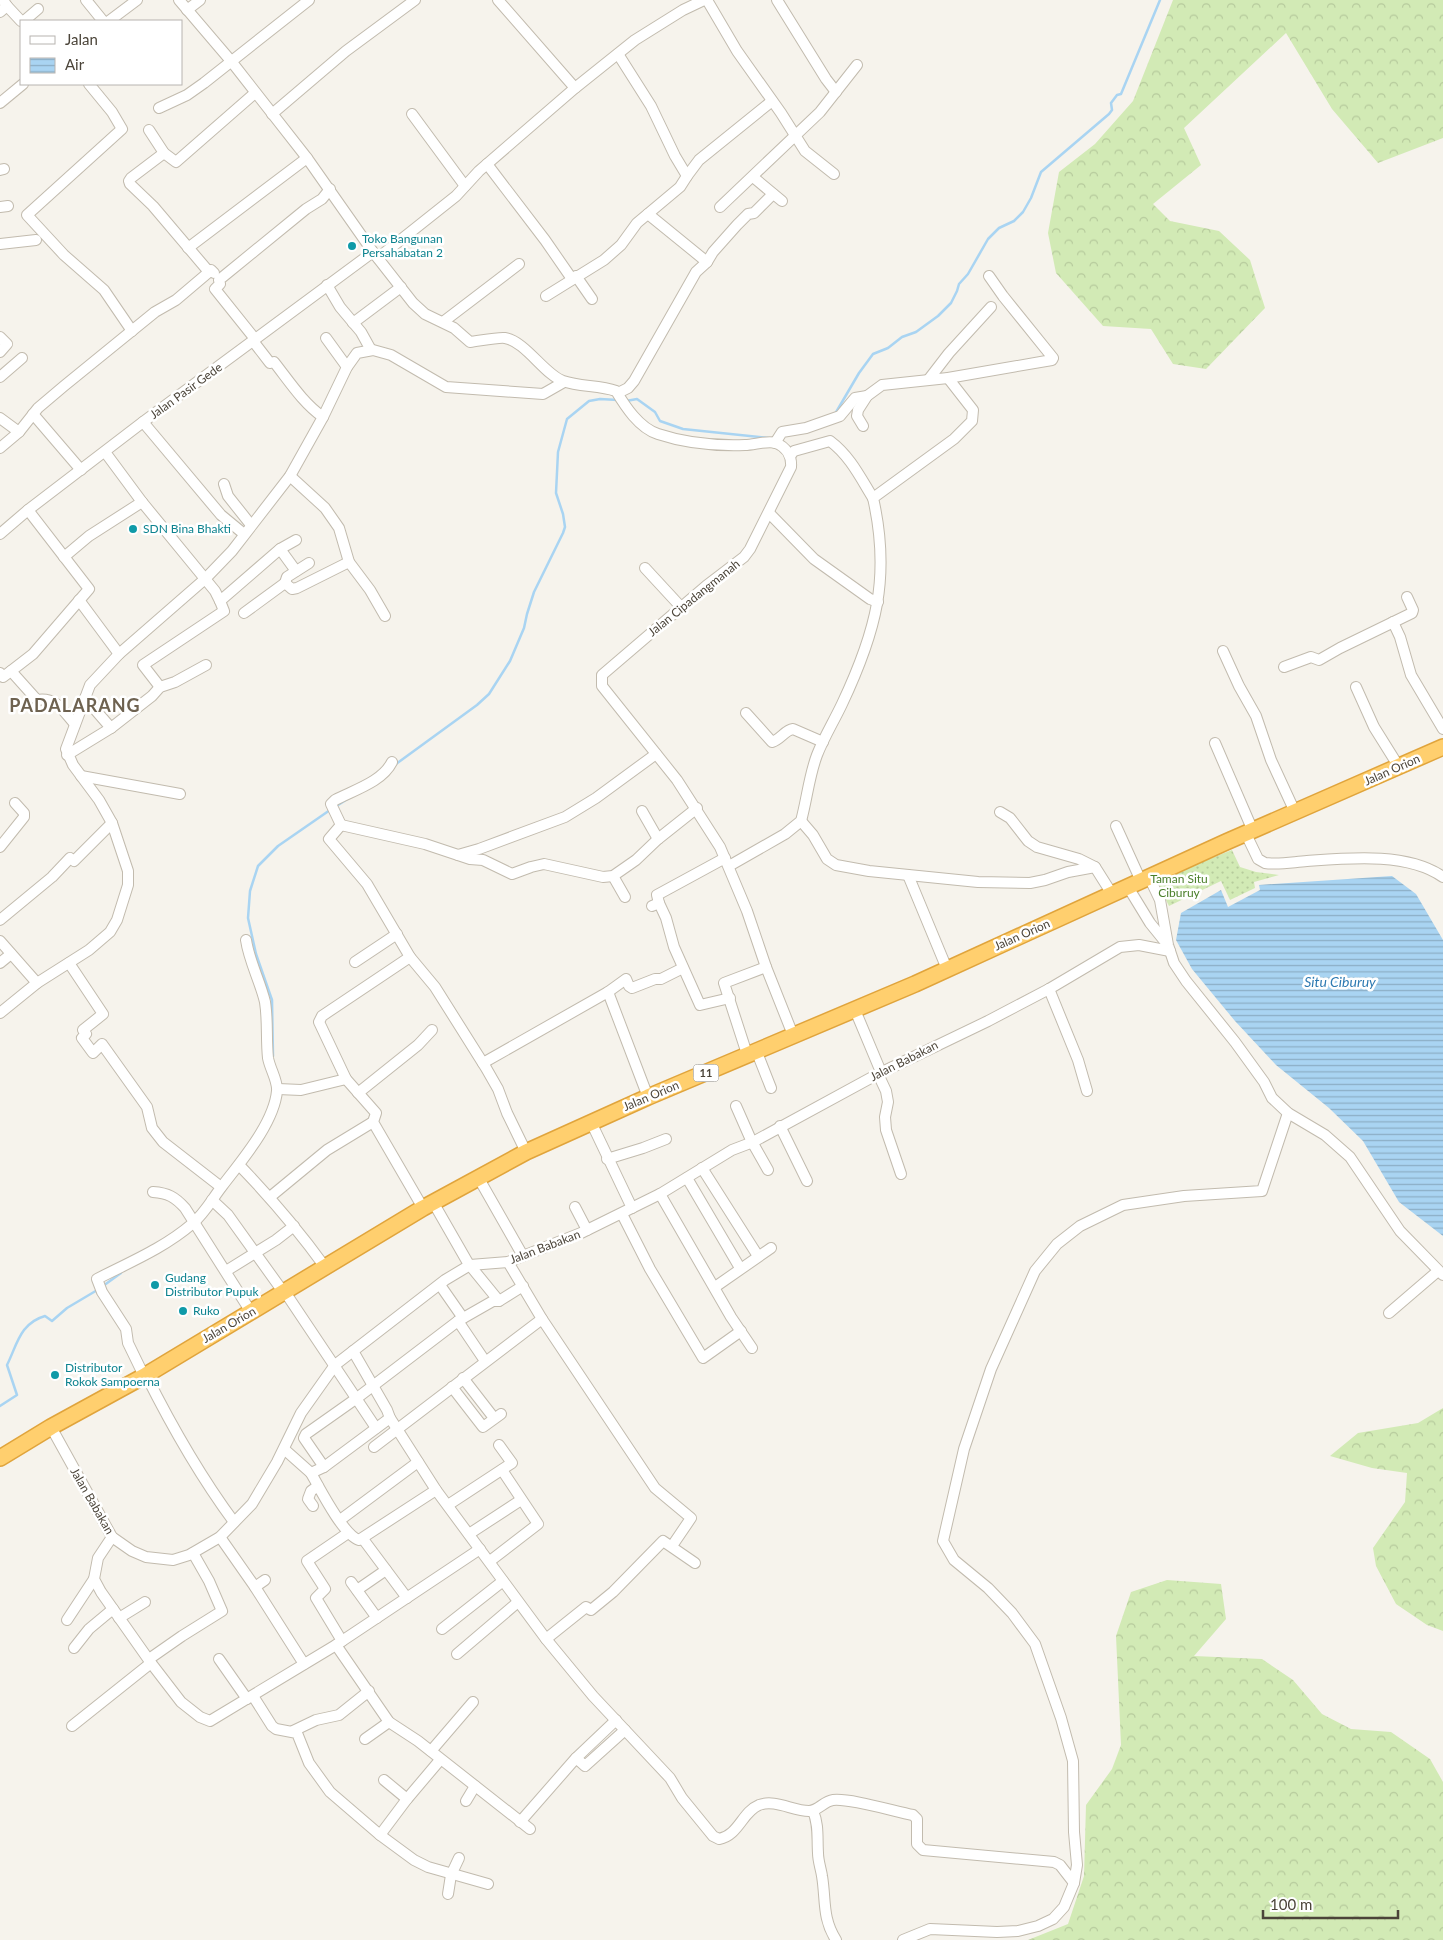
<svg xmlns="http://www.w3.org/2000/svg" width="1443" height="1940" font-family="Lato,sans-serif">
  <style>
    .forest { fill: url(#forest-crowns) }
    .park { fill: url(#park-dots) }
    .water { fill: url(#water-rules) }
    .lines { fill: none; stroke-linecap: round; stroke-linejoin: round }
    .stream { stroke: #a9d4f2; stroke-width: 2.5 }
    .minor-casing { stroke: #c2bbae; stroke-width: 12 }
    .highway-casing { stroke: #e0a43c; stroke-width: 18 }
    .minor { stroke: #fff; stroke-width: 10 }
    .highway { stroke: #ffcf6e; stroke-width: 15 }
    .culture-dot { fill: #0f9aa8; stroke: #fff; stroke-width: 2 }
    .labels { text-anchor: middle; stroke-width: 5; stroke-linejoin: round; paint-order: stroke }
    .shield { fill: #fff; stroke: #817c74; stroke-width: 1 }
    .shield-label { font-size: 11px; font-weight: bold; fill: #4b4439 }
    .culture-label { font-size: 12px; fill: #0d838f; stroke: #fff; text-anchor: start }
    .street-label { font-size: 12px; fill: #4b4439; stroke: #fff }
    .park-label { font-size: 12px; fill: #4a7f2a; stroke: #fff }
    .water-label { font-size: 14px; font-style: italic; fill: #2e7ab2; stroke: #fff }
    .district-label { font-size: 18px; font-weight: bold; letter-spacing: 1px; fill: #6e6250; stroke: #fff }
  </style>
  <defs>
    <pattern id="forest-crowns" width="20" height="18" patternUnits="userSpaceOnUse" patternTransform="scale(1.25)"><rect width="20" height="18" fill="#d2eab5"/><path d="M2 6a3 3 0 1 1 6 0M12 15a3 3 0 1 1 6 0" fill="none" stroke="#b6ca9c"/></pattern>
    <pattern id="park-dots" width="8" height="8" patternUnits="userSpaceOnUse" patternTransform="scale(1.25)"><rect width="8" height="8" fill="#d2eab5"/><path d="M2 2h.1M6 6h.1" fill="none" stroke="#b6ca9c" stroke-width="1.8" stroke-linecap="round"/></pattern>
    <pattern id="water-rules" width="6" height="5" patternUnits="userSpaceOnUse" patternTransform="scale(1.25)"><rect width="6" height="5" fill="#a9d4f2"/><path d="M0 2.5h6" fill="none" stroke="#8caec5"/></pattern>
  </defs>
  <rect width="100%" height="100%" fill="#f6f3ec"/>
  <g class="forest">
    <polygon points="1173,0 1443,0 1443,138 1378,163 1332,109 1286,33 1184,128 1201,165 1153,204 1170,221 1219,231 1250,260 1265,308 1206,369 1173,364 1151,329 1103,326 1056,273 1048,233 1059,172 1095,144 1133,101"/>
    <polygon points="1443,1408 1443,1631 1427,1625 1396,1604 1376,1566 1373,1548 1405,1502 1407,1473 1372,1468 1330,1456 1358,1433 1418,1423"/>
    <polygon points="1167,1580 1221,1584 1226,1619 1194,1656 1262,1659 1293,1680 1322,1714 1351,1729 1391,1732 1430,1759 1443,1782 1443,1940 1028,1940 1068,1924 1084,1876 1086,1805 1112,1769 1121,1745 1116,1636 1131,1592"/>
  </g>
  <polygon class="park" points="1232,850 1240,867 1256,872 1279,875 1254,882 1255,888 1230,900 1221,881 1169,906 1156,880"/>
  <polygon class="water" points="1392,876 1416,894 1443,940 1443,1236 1399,1202 1363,1141 1329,1108 1276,1065 1235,1021 1192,969 1176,940 1181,913 1221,890 1228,907 1260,890 1259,885"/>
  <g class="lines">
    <g class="stream">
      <polyline points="626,401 637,399 655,412 660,421 683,429 768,438"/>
      <polyline points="835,414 859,373 873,354 888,348 902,337 916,332 938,316 951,303 957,291 959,284 968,274 988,239 999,228 1014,221 1023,212 1031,198 1041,172 1109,114 1112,110 1111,103 1117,95 1121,94 1160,0"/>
      <polyline points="396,764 477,705 489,694 510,661 524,628 527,614 534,592 563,533 565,527 563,514 556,493 558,452 567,419 589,401 600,399 618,400"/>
      <polyline points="335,807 349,798"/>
      <polyline points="273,1056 272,1000 256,954 248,918 250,891 258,866 278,846 330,810"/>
      <polyline points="103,1286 121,1273"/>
      <path d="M0,1406L17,1395L7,1365C17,1345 20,1323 45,1316L52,1321L67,1308L99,1289"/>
    </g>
    <defs>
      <g id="minor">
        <polyline points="86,0 103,21"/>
        <path d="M179,0L231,61L307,158L373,252L413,303L425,314L454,328L470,342C479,341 498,337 505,338C525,341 545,375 563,381C580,387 599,385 616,391C625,406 639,428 658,434C685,443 717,446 745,445C754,445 768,440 776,443C786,447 792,456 791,467L750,549L744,557L706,586L602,675V686L677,780L720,847L747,911L766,967L793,1035"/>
        <polyline points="498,0 575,88"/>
        <polyline points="707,0 737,51 781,113 805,151 834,174"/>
        <polyline points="777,0 826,79 836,92"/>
        <polyline points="7,6 21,21"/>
        <polyline points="187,10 200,0"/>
        <polyline points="0,12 7,6 3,0"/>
        <polyline points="24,21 38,9"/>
        <polyline points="109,21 137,0"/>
        <polyline points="618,54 651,106 675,156 687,176"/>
        <polyline points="89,84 112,112 122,129 27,215 64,255 104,290 132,331"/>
        <polyline points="0,103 23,84"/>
        <polyline points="159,108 187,95 204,83 309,0"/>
        <polyline points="272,114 346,51 415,0"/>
        <polyline points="412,114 465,186"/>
        <polyline points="149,130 164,153 176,162 255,93"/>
        <polyline points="164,153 131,178 129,181 130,184 153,206 209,272 211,270 214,273"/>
        <polyline points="487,164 545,240 572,279"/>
        <polyline points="0,170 4,169"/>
        <polyline points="753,177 782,201"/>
        <polyline points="0,207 8,206"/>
        <polyline points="720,207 820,112 857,65"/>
        <polyline points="648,214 707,262"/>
        <polyline points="0,244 36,240"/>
        <polyline points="188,248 307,158"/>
        <polyline points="378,258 456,196 479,171 575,88 635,40 683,10 704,0"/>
        <polyline points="576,276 592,299"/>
        <polyline points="327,285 340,307 361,332 371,350"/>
        <polyline points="546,296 604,260 621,245 637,223 680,187 687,176 699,160 772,101"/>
        <polyline points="443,322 519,264"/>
        <polyline points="353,323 401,287"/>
        <polyline points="0,337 7,344 0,352"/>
        <polyline points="326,338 347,367"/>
        <polyline points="255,339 215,289 220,284 219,280 306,209 322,199 330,189"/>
        <path d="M253,341L270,363L274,362C289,381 303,403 323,417"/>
        <polyline points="0,377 22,358"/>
        <polyline points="929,379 949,353 991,307"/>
        <polyline points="618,393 628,388 634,381 696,272 707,262 713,252 737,225 748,214 754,213 773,194"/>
        <polyline points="33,414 81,470"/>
        <polyline points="0,418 19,432"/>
        <polyline points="143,422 221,515 244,534"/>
        <polyline points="863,426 857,416 858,410 867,396 882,385 948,378 1052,360 1053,358 1003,296 989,276"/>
        <polyline points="775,443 782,432 806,428 840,416 855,398 867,396"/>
        <polyline points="0,448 19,432 38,408 64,386 155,312 176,300 209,272"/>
        <polyline points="105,452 142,502 215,591 220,601 280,549 296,540"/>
        <path d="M790,456L794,451L830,441C850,456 860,477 873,498"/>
        <polyline points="290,476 325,508 339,528 349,562 370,590 385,616"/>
        <polyline points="224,484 228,496 251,525"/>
        <polyline points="769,513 814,559 870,599 878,602"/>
        <polyline points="0,534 28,510 143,422 373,252"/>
        <polyline points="280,549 296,571"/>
        <polyline points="64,557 89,536 142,502"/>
        <polyline points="645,568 681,607"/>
        <polyline points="285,583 287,577 309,563"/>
        <polyline points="79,600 119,654"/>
        <polyline points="244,613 285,583 292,589 297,588 349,562"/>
        <polyline points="1393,622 1400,637 1411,675 1443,729"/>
        <polyline points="1223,651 1239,686 1256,716 1271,760 1295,812"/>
        <polyline points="1284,667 1311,657 1319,660 1340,648 1412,613 1413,610 1407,597"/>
        <polyline points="11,671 33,654 89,589 28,510"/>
        <path d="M0,673L3,677L11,671L37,700C57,697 63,711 75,724"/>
        <polyline points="160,687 143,665 224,611 220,601"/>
        <polyline points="1356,687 1374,727 1399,767"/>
        <polyline points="85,698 111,728 152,696 160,687 175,682 206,665"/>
        <path d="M746,713L772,742C781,739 785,730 793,729L823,742"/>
        <polyline points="1215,743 1253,831"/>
        <polyline points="67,755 111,728"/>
        <polyline points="81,776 180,794"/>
        <polyline points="642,811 658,839"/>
        <polyline points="1000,812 1010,818 1028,841 1037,847 1079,859 1095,867 1112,894"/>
        <polyline points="801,821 813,835 827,859 836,865 869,871 978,882 1030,883 1045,880 1068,872 1095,867"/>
        <polyline points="341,825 329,839 367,884 410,957 435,987 486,1068 498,1089 507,1113 526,1152"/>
        <polyline points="341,825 425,844 458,855 479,849 565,817 596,798 656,754"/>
        <path d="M341,825L331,804L335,800C354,790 382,782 392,762"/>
        <polyline points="1116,826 1141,881"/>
        <path d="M1246,834L1258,859L1265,863C1279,865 1293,862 1307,861C1348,858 1408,852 1443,877"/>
        <polyline points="0,847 24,817 24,813 15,803"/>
        <polyline points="458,855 470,859 483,860 512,874 531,867 544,864 603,877 613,876 636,860 658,839 697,808"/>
        <path d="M729,866L785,834L801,821C807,799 809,776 817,755C824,737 834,721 842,704C876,632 891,577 873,498L954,439L972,421L973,410L948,378"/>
        <polyline points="908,875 947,969"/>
        <polyline points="613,876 625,897"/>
        <polyline points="1149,877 1160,900 1168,945 1174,963 1186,981 1235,1042 1264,1082 1272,1098 1288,1113 1325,1135 1350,1157 1400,1231 1443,1275"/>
        <polyline points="1128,887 1150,923 1167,944"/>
        <polyline points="659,903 666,918 674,947 700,1005 730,998"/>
        <polyline points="652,906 659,903 657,895 725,858"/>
        <polyline points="0,920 52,877 70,858 74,861 112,823"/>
        <polyline points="0,941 37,983"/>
        <polyline points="410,957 322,1016 319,1022 346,1079 376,1113 373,1122 423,1208"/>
        <polyline points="355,962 397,934"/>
        <polyline points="0,963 11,954"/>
        <polyline points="69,963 103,1014 83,1030 86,1034 82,1038 93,1053 102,1044 147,1107 152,1128 163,1142 221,1187"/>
        <polyline points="1049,989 1078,1060 1087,1091"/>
        <polyline points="608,992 648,1097"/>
        <polyline points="855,1010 881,1072"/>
        <polyline points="0,1013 37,983 89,950 110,932 117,920 128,885 128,871 112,823 99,800 73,765 66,749 90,685 119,654 205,579 232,551 290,476 323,417 347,367 357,353 373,350 391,355 446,387 543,394 564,382"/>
        <polyline points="756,1050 771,1088"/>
        <polyline points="747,1054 724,983 766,967"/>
        <polyline points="483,1063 608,992 626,979 629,986 632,988 655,979 661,979 683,968"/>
        <polyline points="878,1074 886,1091 888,1102 885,1117 886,1130 901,1174"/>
        <polyline points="278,1089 301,1090 346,1079"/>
        <polyline points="358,1093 418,1045 432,1030"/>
        <polyline points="736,1106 751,1140 768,1170"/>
        <polyline points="591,1122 632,1208"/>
        <polyline points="780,1126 807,1181"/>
        <polyline points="607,1159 643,1148 666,1139"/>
        <path d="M239,1165C270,1197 299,1231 325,1267"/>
        <polyline points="702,1168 758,1256"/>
        <polyline points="478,1177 523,1256"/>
        <polyline points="687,1178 740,1268"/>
        <path d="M153,1192C168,1193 175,1197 185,1208L251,1312"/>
        <polyline points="660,1194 731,1317 752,1348"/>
        <polyline points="270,1197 327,1150 373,1122"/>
        <polyline points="212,1200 228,1215 284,1293"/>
        <polyline points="433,1202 468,1263 499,1301"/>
        <polyline points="575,1207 587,1230"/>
        <polyline points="622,1214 650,1269 703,1358 741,1331"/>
        <polyline points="508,1262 542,1319 655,1488 691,1518 672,1546"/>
        <polyline points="226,1271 276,1240 294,1226"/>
        <polyline points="440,1285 463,1318"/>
        <polyline points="715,1287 771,1248"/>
        <polyline points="285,1292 376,1428"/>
        <polyline points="1389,1313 1438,1271"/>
        <polyline points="458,1321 485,1361"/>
        <path d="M353,1351L387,1410L390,1418L436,1490L546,1639L593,1696L670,1778L682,1798L713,1836L719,1839C739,1835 742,1812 759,1805C775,1799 793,1811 809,1811C818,1811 824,1801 833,1800C850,1798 893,1811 913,1815L917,1819V1844L923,1850L1054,1862L1060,1865L1074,1883"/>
        <path d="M146,1375C172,1427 200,1476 234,1522"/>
        <path d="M144,1376L128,1343L126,1329L102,1292L97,1279C130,1262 164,1248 192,1224C205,1213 212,1199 223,1185C242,1160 274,1123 277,1091C278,1081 270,1069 268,1058C266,1039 268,1021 265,1002C260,981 249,961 246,940"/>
        <polyline points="463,1378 494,1418"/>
        <polyline points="452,1387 483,1427 501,1414"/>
        <polyline points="51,1427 112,1537 132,1551 146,1557 173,1560 189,1555 220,1537 252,1504 277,1462 301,1413 335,1365 445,1280 470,1265 508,1262 581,1233 660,1194 732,1150 753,1142 878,1074 988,1021 1049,989 1120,947 1139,945 1170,951"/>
        <polyline points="374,1447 542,1319"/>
        <polyline points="284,1449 311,1473 324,1467 390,1418"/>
        <polyline points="324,1467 304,1438 306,1434 357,1398 458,1321 493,1301 499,1301 523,1286"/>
        <path d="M311,1473C320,1489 343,1535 359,1540L436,1490"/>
        <polyline points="448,1505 512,1463 499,1445"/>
        <polyline points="313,1506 308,1499 311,1491 318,1486"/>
        <polyline points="340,1520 418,1462"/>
        <polyline points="469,1534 518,1502"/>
        <polyline points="112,1537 98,1558 94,1579 101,1592 151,1663 181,1702 200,1717 210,1721 336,1645 480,1549"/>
        <polyline points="220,1537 255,1587 304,1664"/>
        <polyline points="363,1539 407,1598"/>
        <polyline points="490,1561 538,1524 502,1470"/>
        <polyline points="351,1582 377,1618"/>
        <polyline points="255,1587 265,1580"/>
        <polyline points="357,1590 386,1570"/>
        <polyline points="119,1618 145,1602"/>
        <polyline points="67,1620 94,1579"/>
        <polyline points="442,1629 503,1581"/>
        <polyline points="546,1639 586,1607 591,1610 613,1592 663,1541 695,1563"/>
        <polyline points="342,1641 316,1598 325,1589 307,1561 348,1533"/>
        <polyline points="336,1645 389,1722 418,1741 530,1829"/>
        <polyline points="74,1648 89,1629 113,1609"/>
        <polyline points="457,1654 518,1602"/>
        <polyline points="149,1659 182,1636 222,1611 209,1581 193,1553"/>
        <polyline points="219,1659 247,1699"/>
        <polyline points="253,1696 272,1726 276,1729 297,1733 309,1763 330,1792 380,1835 414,1860 428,1867 488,1884"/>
        <polyline points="72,1726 151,1663"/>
        <polyline points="293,1731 316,1720 339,1715 369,1691"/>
        <polyline points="365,1739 389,1722"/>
        <polyline points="431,1751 473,1702"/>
        <polyline points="576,1758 616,1720"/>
        <polyline points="384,1780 407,1799"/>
        <polyline points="466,1801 475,1786"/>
        <path d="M813,1811C819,1825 817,1838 818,1853C818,1861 821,1869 822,1876C826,1900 822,1918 836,1940"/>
        <polyline points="520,1822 576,1758 585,1766 625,1730"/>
        <polyline points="380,1835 407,1799 440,1760"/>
        <polyline points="448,1894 451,1875 459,1858"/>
        <polyline points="903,1940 930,1929 997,1932 1018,1931 1038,1926 1053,1919 1064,1907 1074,1883 1077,1865 1074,1832 1073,1761 1061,1718 1035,1644 1012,1613 988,1588 954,1560 943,1541 964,1449 991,1369 1035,1271 1057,1244 1080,1226 1123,1205 1184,1196 1262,1191 1288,1113"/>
      </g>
      <polyline id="highway" points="0,1458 51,1427 146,1375 423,1208 526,1152 648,1097 915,984 1226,842 1443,747"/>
    </defs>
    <use href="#minor" class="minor-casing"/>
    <use href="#highway" class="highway-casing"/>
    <use href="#minor" class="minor"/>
    <use href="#highway" class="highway"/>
  </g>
  <g class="culture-dot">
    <circle cx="352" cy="246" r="5"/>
    <circle cx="133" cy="529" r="5"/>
    <circle cx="155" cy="1285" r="5"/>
    <circle cx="183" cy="1311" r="5"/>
    <circle cx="55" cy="1375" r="5"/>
  </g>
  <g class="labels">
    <rect class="shield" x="693.5" y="1064.5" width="25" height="17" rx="4"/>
    <g class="shield-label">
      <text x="706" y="1077">11</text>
    </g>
    <g class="culture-label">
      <text x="362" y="243">Toko Bangunan<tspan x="362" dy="14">Persahabatan 2</tspan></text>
      <text x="143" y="533">SDN Bina Bhakti</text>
      <text x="165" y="1282">Gudang<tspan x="165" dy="14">Distributor Pupuk</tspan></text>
      <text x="193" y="1315">Ruko</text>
      <text x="65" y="1372">Distributor<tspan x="65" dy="14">Rokok Sampoerna</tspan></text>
    </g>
    <g class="street-label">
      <text transform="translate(186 391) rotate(-36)" y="4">Jalan Pasir Gede</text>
      <text transform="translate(694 598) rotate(-39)" y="4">Jalan Cipadangmanah</text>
      <text transform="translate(1392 770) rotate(-24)" y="4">Jalan Orion</text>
      <text transform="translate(1022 935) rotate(-24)" y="4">Jalan Orion</text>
      <text transform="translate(904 1061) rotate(-27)" y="4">Jalan Babakan</text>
      <text transform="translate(651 1096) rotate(-23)" y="4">Jalan Orion</text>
      <text transform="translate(545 1247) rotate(-21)" y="4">Jalan Babakan</text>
      <text transform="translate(229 1325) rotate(-30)" y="4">Jalan Orion</text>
      <text transform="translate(92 1501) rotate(60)" y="4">Jalan Babakan</text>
    </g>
    <g class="park-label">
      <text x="1179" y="883">Taman Situ<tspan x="1179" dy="14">Ciburuy</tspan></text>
    </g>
    <g class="water-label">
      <text x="1340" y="987">Situ Ciburuy</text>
    </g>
    <g class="district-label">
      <text x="75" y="712">PADALARANG</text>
    </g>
  </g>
  <rect x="20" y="20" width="162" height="65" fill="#ffffff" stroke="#b7b4b0"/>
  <rect x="30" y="36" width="25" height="8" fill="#ffffff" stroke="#b7b4b0"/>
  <text x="65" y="45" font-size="15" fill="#4b4439">Jalan</text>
  <rect x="30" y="58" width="25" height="15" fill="url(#water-rules)" stroke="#b7b4b0"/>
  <text x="65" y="70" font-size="15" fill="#4b4439">Air</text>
  <path d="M1263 1910v8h135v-8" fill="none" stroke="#4b4439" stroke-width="2.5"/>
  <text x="1270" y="1910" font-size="15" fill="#4b4439" stroke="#ffffff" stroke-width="4" paint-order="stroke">100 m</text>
</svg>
